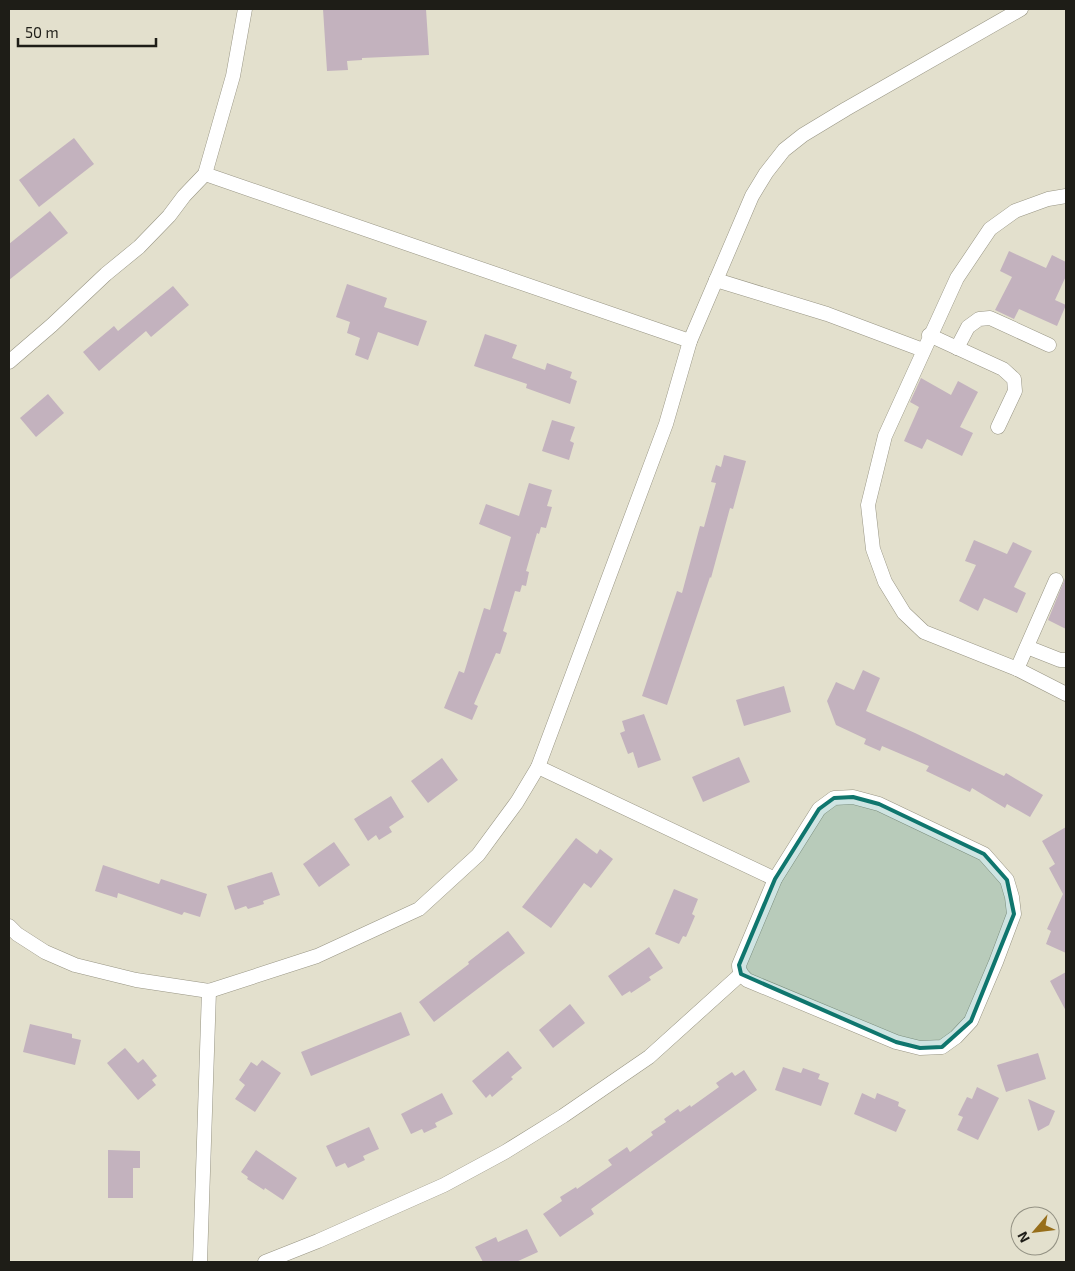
<svg xmlns="http://www.w3.org/2000/svg" width="1075" height="1271" font-family="'Exo 2',sans-serif">
  <style>
    .building { fill: #c3b2be }
    .lines { fill: none; stroke-linecap: round; stroke-linejoin: round }
    .minor-casing { stroke: #989584; stroke-width: 15 }
    .minor { stroke: #fff; stroke-width: 14 }
    .marked { fill: #0f766e; fill-opacity: 0.2; stroke: #0f766e; stroke-width: 4; stroke-linejoin: round }
  </style>
  <rect width="100%" height="100%" fill="#e3e0cd"/>
  <g class="building">
    <polygon points="323,9 426,9 429,55 362,58 362,60 347,61 348,70 327,71"/>
    <polygon points="74,138 94,164 39,207 19,180"/>
    <polygon points="50,211 68,233 9,280 9,244"/>
    <polygon points="1009,251 1046,268 1052,255 1066,262 1066,276 1055,300 1066,305 1057,326 1019,309 1014,319 995,310 1012,277 1000,271"/>
    <polygon points="347,284 387,298 384,307 427,321 418,346 378,332 368,360 355,355 360,338 347,333 350,322 336,317"/>
    <polygon points="173,286 189,305 151,337 146,331 99,371 83,352 114,326 118,331"/>
    <polygon points="485,334 517,345 512,358 545,370 547,363 572,372 570,378 577,381 570,404 526,388 527,384 474,366"/>
    <polygon points="921,378 951,395 958,381 978,392 960,427 973,433 962,456 927,439 922,449 904,441 919,407 910,402"/>
    <polygon points="48,394 64,413 36,437 20,418"/>
    <polygon points="552,420 575,427 570,441 574,443 569,460 542,451"/>
    <polygon points="724,455 746,461 733,509 730,508 711,578 710,577 667,705 642,696 677,591 682,593 700,526 704,527 716,483 711,482 716,465 721,467"/>
    <polygon points="529,483 552,490 547,506 552,507 546,528 541,527 539,534 537,533 526,571 529,572 526,586 522,585 520,592 515,591 503,631 507,633 500,654 496,653 474,704 478,706 472,720 444,708 459,671 464,673 484,608 490,610 511,537 479,524 486,504 519,516"/>
    <polygon points="974,540 1007,554 1013,542 1032,551 1014,587 1026,593 1017,613 984,598 978,611 959,601 976,565 965,561"/>
    <polygon points="1066,576 1066,629 1048,620"/>
    <polygon points="863,670 880,678 866,711 915,733 1004,776 1006,773 1043,795 1030,817 1007,804 1005,808 972,788 970,792 926,771 929,766 882,746 880,751 864,744 866,739 836,725 827,701 836,682 854,690"/>
    <polygon points="784,686 791,712 744,726 736,700"/>
    <polygon points="644,714 661,760 638,768 633,752 628,754 620,733 625,731 622,721"/>
    <polygon points="739,757 750,782 703,802 692,777"/>
    <polygon points="442,758 458,780 428,803 411,781"/>
    <polygon points="391,796 404,817 389,827 392,832 379,840 376,835 368,841 354,819"/>
    <polygon points="1066,827 1066,953 1046,944 1051,931 1047,929 1063,894 1049,868 1055,864 1042,841"/>
    <polygon points="576,838 597,854 600,849 613,859 591,888 584,883 551,928 522,907"/>
    <polygon points="334,842 350,865 319,887 303,864"/>
    <polygon points="103,865 159,884 161,879 207,894 200,917 184,912 182,915 118,893 117,898 95,891"/>
    <polygon points="272,872 280,895 263,901 264,904 248,909 246,906 235,910 227,886"/>
    <polygon points="674,889 698,899 692,914 695,916 686,937 683,936 679,944 655,934"/>
    <polygon points="508,931 525,953 434,1022 419,1002 469,964 468,962"/>
    <polygon points="649,947 663,968 649,977 651,980 631,993 630,991 622,996 608,976"/>
    <polygon points="1066,972 1066,1011 1050,981"/>
    <polygon points="570,1004 585,1023 553,1048 539,1030"/>
    <polygon points="401,1012 410,1035 311,1076 301,1052"/>
    <polygon points="30,1024 72,1034 72,1038 81,1040 75,1065 23,1052"/>
    <polygon points="125,1048 138,1063 143,1059 157,1076 152,1080 156,1085 138,1100 107,1063"/>
    <polygon points="508,1051 522,1068 511,1077 513,1079 492,1097 490,1094 486,1098 472,1081"/>
    <polygon points="1038,1053 1046,1079 1006,1092 997,1065"/>
    <polygon points="262,1060 281,1073 255,1112 235,1099 245,1085 239,1080 251,1062 257,1066"/>
    <polygon points="783,1067 801,1073 803,1068 820,1074 818,1079 829,1083 821,1106 775,1090"/>
    <polygon points="744,1070 757,1090 591,1209 594,1214 560,1237 543,1214 562,1201 560,1197 576,1187 577,1189 612,1165 608,1160 627,1147 630,1152 653,1135 651,1132 666,1122 664,1119 678,1109 680,1112 690,1105 691,1107 719,1087 716,1083 732,1072 735,1076"/>
    <polygon points="977,1087 999,1098 978,1140 957,1130 963,1117 958,1115 967,1097 972,1099"/>
    <polygon points="442,1093 453,1114 435,1123 437,1127 424,1133 422,1129 411,1134 401,1114"/>
    <polygon points="862,1093 875,1099 877,1093 899,1102 898,1106 906,1110 896,1132 854,1114"/>
    <polygon points="1028,1099 1055,1111 1049,1125 1038,1131"/>
    <polygon points="369,1127 379,1149 363,1156 365,1160 348,1168 345,1163 336,1167 326,1146"/>
    <polygon points="108,1150 140,1151 140,1168 133,1168 133,1198 108,1198"/>
    <polygon points="256,1150 297,1178 283,1200 265,1188 264,1190 247,1179 248,1177 241,1172"/>
    <polygon points="527,1229 538,1252 516,1262 483,1262 475,1247 496,1237 498,1242"/>
  </g>
  <g class="lines">
    <defs>
      <g id="minor">
        <polyline points="205,174 690,341"/>
        <polyline points="1066,196 1048,199 1015,211 990,229 957,278 885,436 868,505 873,549 885,582 904,613 924,632 1017,669 1066,694"/>
        <polyline points="716,280 827,314 923,350"/>
        <polyline points="929,335 1003,369 1014,379 1015,391 998,427"/>
        <polyline points="957,348 968,327 979,319 990,318 1049,345"/>
        <polyline points="9,362 52,325 106,274 139,247 169,216 184,196 205,174 233,76 245,9"/>
        <polyline points="1027,647 1060,660 1066,660"/>
        <polyline points="1017,669 1056,580"/>
        <polyline points="538,767 775,879"/>
        <path d="M853,797L879,804L984,854L1007,880L1012,897L1014,914L996,962L971,1021L956,1037L942,1047L920,1048L896,1042L747,980C742,975 739,972 739,965L775,879L819,809L834,798Z"/>
        <polyline points="9,926 17,934 45,952 75,965 136,980 209,991 317,956 419,909 478,855 517,802 538,767 666,424 690,341 752,196 766,173 784,150 803,135 846,109 1021,9"/>
        <polyline points="200,1262 209,991"/>
        <polyline points="265,1262 318,1241 444,1185 505,1152 563,1116 649,1057 741,974"/>
      </g>
    </defs>
    <use href="#minor" class="minor-casing"/>
    <use href="#minor" class="minor"/>
  </g>
  <path class="marked" d="M853,797L879,804L984,854L1007,880L1014,914L971,1021L942,1047L920,1048L896,1042L741,974L739,965L775,879L819,809L834,798Z"/>
  <rect width="1075" height="1271" fill="none" stroke="#1e1d17" stroke-width="20"/>
  <g transform="translate(1035 1231) rotate(242)"><circle r="24" fill="#e3e0cd" stroke="#949284"/>
  <path d="M0-4L9 19L0 12L-9 19Z" fill="#976e1a"/>
  <text y="-8" font-size="14" font-weight="bold" text-anchor="middle" fill="#1e1d17">N</text>
  </g>
  <path d="M18 38v8h138v-8" fill="none" stroke="#1e1d17" stroke-width="2.5"/>
  <text x="25" y="38" font-size="15" fill="#1e1d17" stroke="#e3e0cd" stroke-width="4" paint-order="stroke">50 m</text>
</svg>
